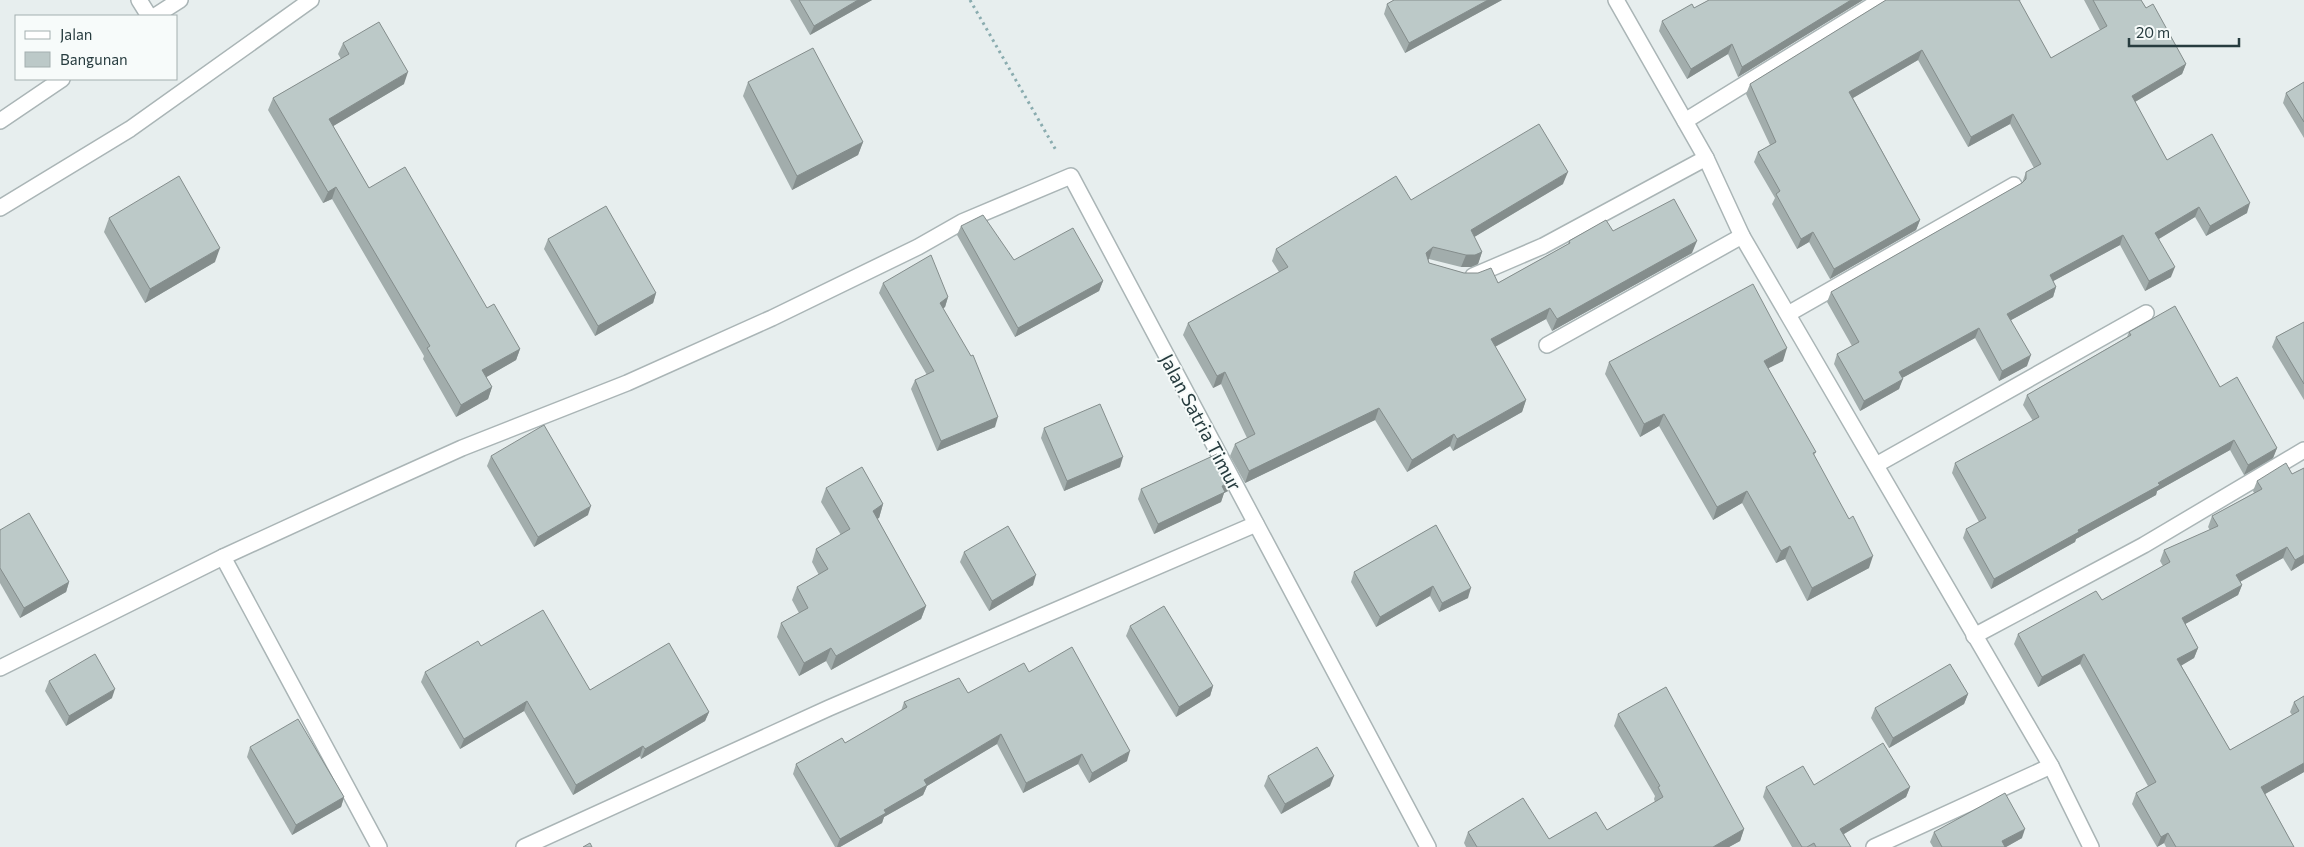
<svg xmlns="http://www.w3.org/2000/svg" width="2304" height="847" font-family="Commissioner,sans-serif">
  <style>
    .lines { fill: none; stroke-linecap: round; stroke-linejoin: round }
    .lane-casing { stroke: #aab5b6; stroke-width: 18 }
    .street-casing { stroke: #aab5b6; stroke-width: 18 }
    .path { stroke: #8aacaf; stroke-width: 3; stroke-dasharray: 2.5 4; stroke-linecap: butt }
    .lane { stroke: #fff; stroke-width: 15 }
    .street { stroke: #fff; stroke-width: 15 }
    .wall { fill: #a2adac }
    .shaded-wall { fill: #848d8c }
    .building { fill: #bcc9c8; stroke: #848d8c }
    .labels { text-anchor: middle; stroke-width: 4; stroke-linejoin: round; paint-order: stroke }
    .street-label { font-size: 19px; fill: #273c3f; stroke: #f7fbfa }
  </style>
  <rect width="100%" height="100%" fill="#e7eeee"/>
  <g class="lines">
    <defs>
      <g id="lane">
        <polyline points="139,0 149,16"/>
        <polyline points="155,16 180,0"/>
        <polyline points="0,121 62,79"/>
      </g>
      <g id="street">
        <polyline points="1616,0 1706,158 1742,236 2051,766 2091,847"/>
        <polyline points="1685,121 1881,0"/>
        <polyline points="0,208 130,129 311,0"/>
        <polyline points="1473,276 1543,246 1706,158"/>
        <polyline points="1788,314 2014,185"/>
        <polyline points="1547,345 1742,236"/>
        <polyline points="1876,465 2146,313"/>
        <polyline points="223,557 379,847"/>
        <polyline points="1974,636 2144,545 2304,450"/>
        <polyline points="0,668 223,557 380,485 462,448 627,383 772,318 918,247 962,222 1071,176 1428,847"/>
        <polyline points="524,847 829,708 1256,524"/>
        <polyline points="1874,847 2051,766"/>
      </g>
    </defs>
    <use href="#lane" class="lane-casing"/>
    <use href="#street" class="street-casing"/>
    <polyline class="path" points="970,0 1057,152"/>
    <use href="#lane" class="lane"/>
    <use href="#street" class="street"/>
  </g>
  <g class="wall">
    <polygon points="790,0 872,0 810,35"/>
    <polygon points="1394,0 1502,0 1405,53 1384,14 1387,4"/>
    <polygon points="1709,0 1863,0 1738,77 1728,54 1687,79 1659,31 1662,21 1694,8"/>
    <polygon points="1886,0 2021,0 2019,1 2051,58 2100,30 2084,0 2141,0 2146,8 2186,64 2182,74 2135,102 2167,160 2247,213 2206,236 2195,217 2159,239 2171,277 2145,291 2120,245 2053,281 2056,287 2053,297 2011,320 2027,366 1999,381 1975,338 1902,378 1899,389 1860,411 1834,364 1837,354 1852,346 1827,302 1831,292 2022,183 2026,172 2034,168 2010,124 1968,147 1918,60 1853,98 1920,220 1916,230 1830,279 1809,242 1797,249 1772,204 1775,198 1754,162 1758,152 1770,145 1746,94 1750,84"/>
    <polygon points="343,43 404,84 333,126 369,188 487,308 520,349 516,360 486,377 492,387 488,399 456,417 423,359 424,356 332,199 323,203 268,110 273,98 341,59 338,54"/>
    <polygon points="748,82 863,142 858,155 792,190 743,96"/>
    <polygon points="2304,82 2304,138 2283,103 2286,93"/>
    <polygon points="1563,184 1474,237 1482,252 1478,264 1471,267 1461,267 1429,259 1428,260 1429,263 1498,283 1568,244 1569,241 1613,231 1692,253 1552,331 1546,319 1495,347 1526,400 1522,412 1453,451 1450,446 1407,472 1375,420 1245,483 1230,456 1235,444 1247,438 1221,384 1213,388 1183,335 1188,323 1279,272 1272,261 1276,249 1411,200"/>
    <polygon points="109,218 215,262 145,303 104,232"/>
    <polygon points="961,226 1014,260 1103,281 1099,291 1015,337 957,235"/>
    <polygon points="548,239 656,293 653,303 595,336 544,249"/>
    <polygon points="883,283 948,297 945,307 943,308 995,427 937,451 911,389 915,380 927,375 879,293"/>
    <polygon points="2304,322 2304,400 2272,347 2276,337"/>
    <polygon points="2129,332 2220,387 2277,448 2273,458 2244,475 2230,450 2157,491 2156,495 2076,539 2075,542 1991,589 1963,538 1966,529 1979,522 1952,473 1955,463 2033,421 2023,405 2027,395 2127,337"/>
    <polygon points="1783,361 1768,368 1816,452 1814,455 1869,568 1807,601 1785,559 1776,563 1742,503 1713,520 1659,426 1640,437 1605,374 1609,362"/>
    <polygon points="1044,428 1120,467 1064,491 1041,438"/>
    <polygon points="491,456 588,515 534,547 487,466"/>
    <polygon points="2304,468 2304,563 2291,571 2283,558 2240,582 2242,585 2238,595 2185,624 2198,648 2194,658 2181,665 2230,750 2292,715 2290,712 2294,702 2304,696 2304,772 2265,794 2294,847 2166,847 2164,843 2157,847 2132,804 2136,793 2148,786 2080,664 2038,687 2014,644 2018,634 2102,600 2163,566 2160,561 2164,550 2210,530 2208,527 2212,516 2254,493 2253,491 2257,481 2292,474"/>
    <polygon points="826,488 883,504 879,518 877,518 926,606 921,619 831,670 826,661 799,676 777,637 781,623 799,613 792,600 797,587 819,575 812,562 816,549 841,535 821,502"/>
    <polygon points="1141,489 1228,491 1224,493 1221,502 1154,534 1138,499"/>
    <polygon points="1436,525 1468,598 1439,612 1430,596 1376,627 1351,582 1354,572"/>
    <polygon points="0,530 69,582 66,592 20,618 0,583"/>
    <polygon points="964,552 1033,585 989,611 960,562"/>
    <polygon points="1130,626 1213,686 1210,696 1176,717 1126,636"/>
    <polygon points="481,646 590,690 709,712 705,721 641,759 640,756 573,795 524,711 460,749 421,682 425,672"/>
    <polygon points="1029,672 1127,761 1089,783 1078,764 1023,793 997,744 927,786 923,795 884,817 882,823 840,847 835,847 793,774 796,764 845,743 901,711 904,702 968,693"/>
    <polygon points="49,681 112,698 66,726 45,691"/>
    <polygon points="1968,694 1964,704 1889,748 1871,718 1875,708"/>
    <polygon points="1618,714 1744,829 1740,841 1729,847 1466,847 1464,843 1468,832 1549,839 1607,830 1655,802 1654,799 1655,796 1614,726"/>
    <polygon points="250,747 344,797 341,807 292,835 247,757"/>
    <polygon points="1268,776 1330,786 1281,814 1264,786"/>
    <polygon points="1814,785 1910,787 1906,797 1844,834 1851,847 1792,847 1763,797 1766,787"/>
    <polygon points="1934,832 2022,838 2006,847 1933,847 1930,842"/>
  </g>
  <g class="shaded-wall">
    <polygon points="858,0 872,0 810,35 814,26"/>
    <polygon points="1488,0 1502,0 1405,53 1409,43"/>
    <polygon points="1851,0 1863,0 1738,77 1742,67"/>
    <polygon points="1732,44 1728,54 1687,79 1691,69"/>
    <polygon points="1922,50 1918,60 1846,102 1849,92"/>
    <polygon points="2186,64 2182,74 2128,106 2132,96"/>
    <polygon points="408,72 404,84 325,131 329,119"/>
    <polygon points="2013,114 2010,124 1968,147 1971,137"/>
    <polygon points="863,142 858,155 792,190 797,176"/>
    <polygon points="1568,172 1563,184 1466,242 1471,230"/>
    <polygon points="336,187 332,199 323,203 328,192"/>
    <polygon points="2250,203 2247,213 2206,236 2210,226"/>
    <polygon points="2199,207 2195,217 2152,243 2155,233"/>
    <polygon points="1920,220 1916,230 1830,279 1834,269"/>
    <polygon points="1813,232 1809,242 1797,249 1801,239"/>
    <polygon points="2123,235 2120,245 2046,285 2050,275"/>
    <polygon points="1697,241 1692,253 1552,331 1557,319"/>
    <polygon points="1433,247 1429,259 1422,265 1426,253"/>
    <polygon points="220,248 215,262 145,303 150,289"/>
    <polygon points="1482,252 1478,264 1471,267 1461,267 1466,255"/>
    <polygon points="2175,267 2171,277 2145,291 2149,281"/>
    <polygon points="1103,281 1099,291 1015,337 1018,328"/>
    <polygon points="2056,287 2053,297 2004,324 2007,314"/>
    <polygon points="656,293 653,303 595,336 598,326"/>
    <polygon points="948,297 945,307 937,313 940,303"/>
    <polygon points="1550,308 1546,319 1487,351 1491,339"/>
    <polygon points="1979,328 1975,338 1895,382 1899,372"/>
    <polygon points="1787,348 1783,361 1759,373 1764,361"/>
    <polygon points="520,349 516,360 478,382 482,370"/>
    <polygon points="2031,355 2027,366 1999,381 2002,371"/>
    <polygon points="1225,372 1221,384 1213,388 1217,376"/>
    <polygon points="1903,379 1899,389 1860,411 1864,401"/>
    <polygon points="492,387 488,399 456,417 461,405"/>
    <polygon points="1526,400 1522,412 1453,451 1457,439"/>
    <polygon points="1379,408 1375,420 1245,483 1249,471"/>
    <polygon points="1664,414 1659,426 1640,437 1644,424"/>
    <polygon points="998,417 995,427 937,451 941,441"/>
    <polygon points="1454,434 1450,446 1407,472 1412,460"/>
    <polygon points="2234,440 2230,450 2157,491 2156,495 2076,539 2075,542 1991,589 1994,579 2158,483"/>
    <polygon points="2277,448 2273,458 2244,475 2248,465"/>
    <polygon points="1123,457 1120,467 1064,491 1067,481"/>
    <polygon points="1232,481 1228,491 1224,493 1221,502 1154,534 1158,524 1222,486"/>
    <polygon points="1747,491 1742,503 1713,520 1717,507"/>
    <polygon points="883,504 879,518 868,524 873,511"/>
    <polygon points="591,506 588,515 534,547 538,537"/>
    <polygon points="1790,546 1785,559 1776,563 1781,551"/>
    <polygon points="2287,547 2283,558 2232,586 2236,575"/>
    <polygon points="2304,555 2304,563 2291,571 2295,560"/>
    <polygon points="1873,556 1869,568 1807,601 1812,588"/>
    <polygon points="1036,575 1033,585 989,611 992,601"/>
    <polygon points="69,582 66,592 20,618 24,608"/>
    <polygon points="2242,585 2238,595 2178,628 2182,618"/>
    <polygon points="1433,586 1430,596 1376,627 1380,617"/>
    <polygon points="1471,588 1468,598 1439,612 1442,603"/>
    <polygon points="926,606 921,619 831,670 836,656"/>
    <polygon points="831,648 826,661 799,676 804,663"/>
    <polygon points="2198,648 2194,658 2174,670 2177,659"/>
    <polygon points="2084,654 2080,664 2038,687 2042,677"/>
    <polygon points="1213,686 1210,696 1176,717 1179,707"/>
    <polygon points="115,689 112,698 66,726 69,716"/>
    <polygon points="1968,694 1964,704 1889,748 1893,738"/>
    <polygon points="527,701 524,711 460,749 464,739"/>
    <polygon points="709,712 705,721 641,759 645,749"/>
    <polygon points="1001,734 997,744 927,786 923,795 884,817 882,823 840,847 837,847 840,839 924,780"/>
    <polygon points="643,746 640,756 573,795 576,785"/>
    <polygon points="1130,751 1127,761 1089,783 1092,773"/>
    <polygon points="1082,754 1078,764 1023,793 1026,783"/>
    <polygon points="2304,763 2304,772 2258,798 2261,787"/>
    <polygon points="1334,776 1330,786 1281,814 1285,804"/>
    <polygon points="1910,787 1906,797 1837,838 1840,829"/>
    <polygon points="344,797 341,807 292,835 296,825"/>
    <polygon points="1744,829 1740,841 1729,847 1713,847"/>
    <polygon points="2025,829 2022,838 2006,847 2000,847 2002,841"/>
    <polygon points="2168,833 2164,843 2157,847 2161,837"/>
  </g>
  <g class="building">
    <polygon points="799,0 858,0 814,26"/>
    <polygon points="1394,0 1488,0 1409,43 1387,4"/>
    <polygon points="1709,0 1851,0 1742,67 1732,44 1691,69 1662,21 1692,4 1694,8"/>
    <polygon points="1886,0 2019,0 2051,58 2107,26 2093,0 2141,0 2146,8 2153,4 2186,64 2132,96 2167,160 2212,134 2250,203 2210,226 2199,207 2155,233 2175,267 2149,281 2123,235 2050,275 2056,287 2007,314 2031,355 2002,371 1979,328 1899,372 1903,379 1864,401 1837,354 1859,342 1831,292 2022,183 2026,179 2026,172 2041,164 2013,114 1971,137 1922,50 1849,92 1920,220 1834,269 1813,232 1801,239 1776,194 1780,191 1758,152 1776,142 1750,84"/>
    <polygon points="379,22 408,72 329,119 369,188 405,167 487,308 494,304 520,349 482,370 492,387 461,405 427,348 430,346 336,187 328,192 273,98 349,54 343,43"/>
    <polygon points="813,48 863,142 797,176 748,82"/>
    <polygon points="2304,82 2304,122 2286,93"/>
    <polygon points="1539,124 1568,172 1471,230 1482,252 1475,255 1466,255 1433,247 1426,253 1429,263 1464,273 1478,273 1491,268 1498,283 1570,243 1569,241 1606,220 1613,231 1674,199 1697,241 1557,319 1550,308 1491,339 1526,400 1457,439 1454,434 1412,460 1379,408 1249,471 1235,444 1255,434 1225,372 1217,376 1188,323 1288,267 1276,249 1396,176 1411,200"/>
    <polygon points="179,176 220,248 150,289 109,218"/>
    <polygon points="606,206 656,293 598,326 548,239"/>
    <polygon points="983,215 1014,260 1073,228 1103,281 1018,328 961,226"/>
    <polygon points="931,255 948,297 940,303 971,356 973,355 998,417 941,441 915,380 934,371 883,283"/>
    <polygon points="1753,284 1787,348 1764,361 1816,452 1813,453 1849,519 1853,516 1873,556 1812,588 1790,546 1781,551 1747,491 1717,507 1664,414 1644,424 1609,362"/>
    <polygon points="2175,306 2220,387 2237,377 2277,448 2248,465 2234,440 2158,483 2160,485 2078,530 2079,532 1994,579 1966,529 1986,518 1955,463 2039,417 2027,395 2131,335 2129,332"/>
    <polygon points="2304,322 2304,384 2276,337"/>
    <polygon points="1100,404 1123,457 1067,481 1044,428"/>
    <polygon points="544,425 591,506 538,537 491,456"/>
    <polygon points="1217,454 1232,481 1222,486 1225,492 1158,524 1141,489"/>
    <polygon points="2286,463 2292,474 2304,468 2304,555 2295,560 2287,547 2236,575 2242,585 2182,618 2198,648 2177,659 2230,750 2299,711 2294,702 2304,696 2304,763 2261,787 2294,847 2176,847 2168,833 2161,837 2136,793 2156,782 2084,654 2042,677 2018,634 2096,591 2102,600 2170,562 2164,550 2218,526 2212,516 2262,489 2257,481"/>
    <polygon points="862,467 883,504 873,511 926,606 836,656 831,648 804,663 781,623 808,608 797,587 828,569 816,549 850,529 826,488"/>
    <polygon points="29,513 69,582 24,608 0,568 0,530"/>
    <polygon points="1436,525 1471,588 1442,603 1433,586 1380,617 1354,572"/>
    <polygon points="1008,526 1036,575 992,601 964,552"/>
    <polygon points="1164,606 1213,686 1179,707 1130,626"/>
    <polygon points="543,610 590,690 669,643 709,712 645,749 643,746 576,785 527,701 464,739 425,672 478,641 481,646"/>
    <polygon points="1072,647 1130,751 1092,773 1082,754 1026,783 1001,734 924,780 927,785 884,810 886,813 840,839 796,764 842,738 845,743 907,707 904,702 959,678 968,693 1024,663 1029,672"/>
    <polygon points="95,654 115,689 69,716 49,681"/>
    <polygon points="1950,664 1968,694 1893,738 1875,708"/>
    <polygon points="1666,687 1744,829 1713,847 1477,847 1468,832 1523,798 1549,839 1596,812 1607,830 1663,797 1658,787 1660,786 1618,714"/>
    <polygon points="298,719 344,797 296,825 250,747"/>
    <polygon points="1883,743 1910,787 1840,829 1851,847 1816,847 1814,843 1807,847 1802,847 1766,787 1803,766 1814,785"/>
    <polygon points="1317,747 1334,776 1285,804 1268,776"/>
    <polygon points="2005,793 2025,829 2002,841 2005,847 1942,847 1934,832"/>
    <polygon points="590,843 592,847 583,847"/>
  </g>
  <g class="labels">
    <g class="street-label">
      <text transform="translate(1201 422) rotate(62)" y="7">Jalan Satria Timur</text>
    </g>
  </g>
  <rect x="15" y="15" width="162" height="65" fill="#f7fbfa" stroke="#a4afaf"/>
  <rect x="25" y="31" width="25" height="8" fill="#ffffff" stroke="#a4afaf"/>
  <text x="60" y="40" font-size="15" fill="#273c3f">Jalan</text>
  <rect x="25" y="52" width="25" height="15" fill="#bcc9c8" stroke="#a4afaf"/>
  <text x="60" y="65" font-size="15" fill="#273c3f">Bangunan</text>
  <path d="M2129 38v8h110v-8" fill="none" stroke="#273c3f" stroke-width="2.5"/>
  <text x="2136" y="38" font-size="15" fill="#273c3f" stroke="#f7fbfa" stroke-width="4" paint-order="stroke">20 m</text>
</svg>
